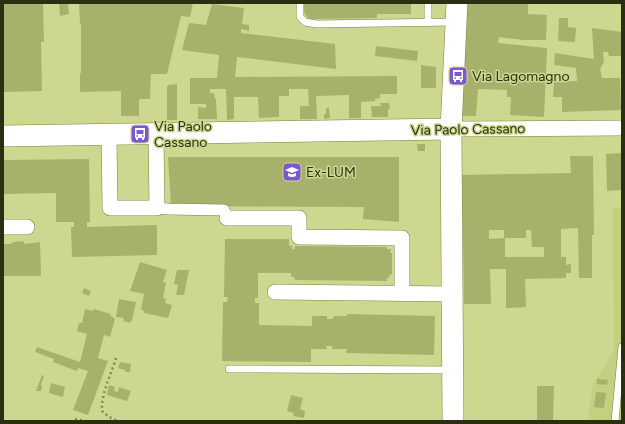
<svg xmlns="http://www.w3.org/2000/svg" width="625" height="424" font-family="Figtree,sans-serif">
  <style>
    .built { fill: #c4cf7f }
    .building { fill: #a8b16b; fill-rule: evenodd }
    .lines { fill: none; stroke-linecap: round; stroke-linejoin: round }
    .service-casing { stroke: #78803a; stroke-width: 8 }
    .pedestrian-casing { stroke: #78803a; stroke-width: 12 }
    .minor-casing { stroke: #78803a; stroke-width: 16 }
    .secondary-casing { stroke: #78803a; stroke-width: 22 }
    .path { stroke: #838a56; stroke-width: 2.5; stroke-dasharray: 2 3; stroke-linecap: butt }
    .service { stroke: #fff; stroke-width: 7 }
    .pedestrian { stroke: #fff; stroke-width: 11 }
    .minor { stroke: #fff; stroke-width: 15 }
    .secondary { stroke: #fff; stroke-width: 21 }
    .labels { text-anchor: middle; stroke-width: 3; stroke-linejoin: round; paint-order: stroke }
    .poi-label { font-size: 14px; fill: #2b2e11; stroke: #cdd78f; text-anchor: start }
    .street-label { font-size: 14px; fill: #2b2e11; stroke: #cdd78f }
  </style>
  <rect width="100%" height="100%" fill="#cdd78f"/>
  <polygon class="built" points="622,207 622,421 588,421 593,384 614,351 613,208"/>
  <g class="building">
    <polygon points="3,3 43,3 44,42 41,42 42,91 3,92"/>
    <polygon points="59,3 68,3 69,14 60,16"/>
    <polygon points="79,3 193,3 190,17 181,16 167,74 151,74 150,99 139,99 139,116 121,116 121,91 80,92 80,73 81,73 81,24 80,23"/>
    <polygon points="304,3 411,3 411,14 377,14 377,18 311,19 307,17 304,12"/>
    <polygon points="466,3 528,4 528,14 547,15 546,40 523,40 499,37 498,43 547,48 544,117 510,115 511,97 507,97 507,90 478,89 476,116 462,116"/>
    <polygon points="212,4 244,8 242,24 249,25 249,31 241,29 241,33 335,44 336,69 237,57 235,77 397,76 397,94 380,94 380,98 375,99 375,101 361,102 361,118 349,118 349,95 316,96 317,119 300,119 300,106 309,106 308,89 289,89 289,96 279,96 279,117 259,118 258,97 234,97 234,119 227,120 226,89 210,89 210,93 214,93 215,99 216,99 217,119 198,119 198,107 206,108 206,104 190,104 190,78 217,78 219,55 182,50 189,23 206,25"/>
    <polygon points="559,18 568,18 568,27 576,28 575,42 558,41"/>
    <polygon points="592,28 622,32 622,56 609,56 608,52 603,52 604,62 600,69 602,78 620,78 621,110 562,112 562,97 553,97 554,82 577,81 576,68 554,65 555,53 594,59"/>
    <polygon points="376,46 418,51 417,61 375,56"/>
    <polygon points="421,65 436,67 436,88 421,88"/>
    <polygon points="177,84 177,120 167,120 167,87 168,85"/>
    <polygon points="380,103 389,103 390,109 388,109 388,117 372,117 371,106 381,106"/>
    <polygon points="326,108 329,108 330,118 324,119 324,114 326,114"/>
    <polygon points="417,144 425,144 425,151 418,151"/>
    <polygon points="622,153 622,190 607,191 606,154"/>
    <path d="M570,156H593L594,235H592V278H579L578,228L561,229V257H566V265L571,264V273H566V278L525,279L526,307L506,308V269H490L491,304H464L462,175L571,173ZM489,230H504V238L489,239ZM526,230H531L532,247H544V257H505V238H526Z"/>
    <polygon points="168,157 399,157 399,222 363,219 364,207 171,206"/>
    <polygon points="89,159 90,222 87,222 87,227 157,225 157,255 72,257 71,227 74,227 74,222 56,222 56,193 3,194 3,160"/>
    <polygon points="225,239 289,239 289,246 292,246 292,249 295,249 295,246 387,247 387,249 391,249 390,253 392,253 392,275 390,274 389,278 387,278 387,281 295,280 294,277 291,277 291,273 258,273 258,298 255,298 255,303 259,303 259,325 312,326 312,316 327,316 327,319 333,319 334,316 347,316 347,314 435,316 434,355 346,353 347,349 332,349 332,346 326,346 327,349 311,349 311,362 222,361 223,302 227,302 228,297 224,297"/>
    <polygon points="23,241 25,244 40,242 41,276 3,276 3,242 4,244 11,244 13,242"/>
    <polygon points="140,262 167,270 163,282 166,283 163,298 166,299 165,303 172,305 168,318 144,313 144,311 141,309 144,294 130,291"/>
    <polygon points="177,270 189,270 184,295 176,295 178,285 174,284"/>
    <polygon points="84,288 91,291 89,296 82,293"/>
    <polygon points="119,299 136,302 132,321 131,321 130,323 123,321 124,318 116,317"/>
    <polygon points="85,309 93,311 94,309 111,314 110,315 115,319 110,337 104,335 98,358 108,361 88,415 73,410 88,371 78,368 77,371 53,362 54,359 35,352 37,347 80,362 87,334 77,331 79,323 82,323"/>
    <polygon points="120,362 131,364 130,372 125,372 125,370 118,368"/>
    <polygon points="42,375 44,376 41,385 42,386 41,391 36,391"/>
    <polygon points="597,379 608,380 607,385 597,384"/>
    <polygon points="51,383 65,387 63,397 49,393"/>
    <polygon points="109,385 115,387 114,391 118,392 119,387 131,391 127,401 107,395"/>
    <polygon points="537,386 554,386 553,421 537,421"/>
    <polygon points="596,392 606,393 604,408 594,407"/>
    <polygon points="291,395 303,398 300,409 305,411 304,418 293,416 294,413 287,411"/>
  </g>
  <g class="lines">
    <defs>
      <g id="service">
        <polyline points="300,3 300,17 305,22 316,24 454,22"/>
        <polyline points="428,3 428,23"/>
        <polyline points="229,369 451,370"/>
        <polyline points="615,421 622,347"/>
      </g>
      <polyline id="pedestrian" points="157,208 168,209 224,210 227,218"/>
      <g id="minor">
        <polyline points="451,129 622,128"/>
        <polyline points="109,134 110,208 157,208 156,133"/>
        <polyline points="227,218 299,218 299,237 402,238 402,293"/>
        <polyline points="3,227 27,227"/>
        <polyline points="275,292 453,294"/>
      </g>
      <g id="secondary">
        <polyline points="3,136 451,129"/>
        <polyline points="453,421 451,129 457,3"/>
      </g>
    </defs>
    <use href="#service" class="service-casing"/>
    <use href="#pedestrian" class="pedestrian-casing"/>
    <use href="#minor" class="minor-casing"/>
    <use href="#secondary" class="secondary-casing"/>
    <g class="path">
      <path d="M116,358C111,375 101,393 102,411L109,417L118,421"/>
      <polyline points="75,419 86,421"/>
    </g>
    <use href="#service" class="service"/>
    <use href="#pedestrian" class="pedestrian"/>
    <use href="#minor" class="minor"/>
    <use href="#secondary" class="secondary"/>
  </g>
  <defs>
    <symbol id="bus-square" viewBox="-11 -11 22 22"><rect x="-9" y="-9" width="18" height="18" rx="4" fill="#7e56cf" stroke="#cdd78f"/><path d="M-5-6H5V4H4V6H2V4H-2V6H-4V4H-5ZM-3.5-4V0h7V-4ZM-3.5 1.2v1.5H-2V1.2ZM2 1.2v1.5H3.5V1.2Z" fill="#fff"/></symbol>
    <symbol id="university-square" viewBox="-11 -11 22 22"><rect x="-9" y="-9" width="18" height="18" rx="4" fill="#7e56cf" stroke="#cdd78f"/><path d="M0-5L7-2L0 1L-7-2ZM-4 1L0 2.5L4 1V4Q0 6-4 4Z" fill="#fff"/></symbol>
  </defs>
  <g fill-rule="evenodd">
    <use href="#bus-square" x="447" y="65" width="22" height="22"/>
    <use href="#bus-square" x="129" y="123" width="22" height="22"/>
    <use href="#university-square" x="281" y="161" width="22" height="22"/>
  </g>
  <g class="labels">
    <g class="poi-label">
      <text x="472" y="81">Via Lagomagno</text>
      <text x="154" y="131">Via Paolo<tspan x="154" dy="16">Cassano</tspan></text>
      <text x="306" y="177">Ex-LUM</text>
    </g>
    <g class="street-label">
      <text transform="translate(468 129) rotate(-1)" y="5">Via Paolo Cassano</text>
    </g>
  </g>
  <rect width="625" height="424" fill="none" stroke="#2b2e11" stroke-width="8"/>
</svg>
